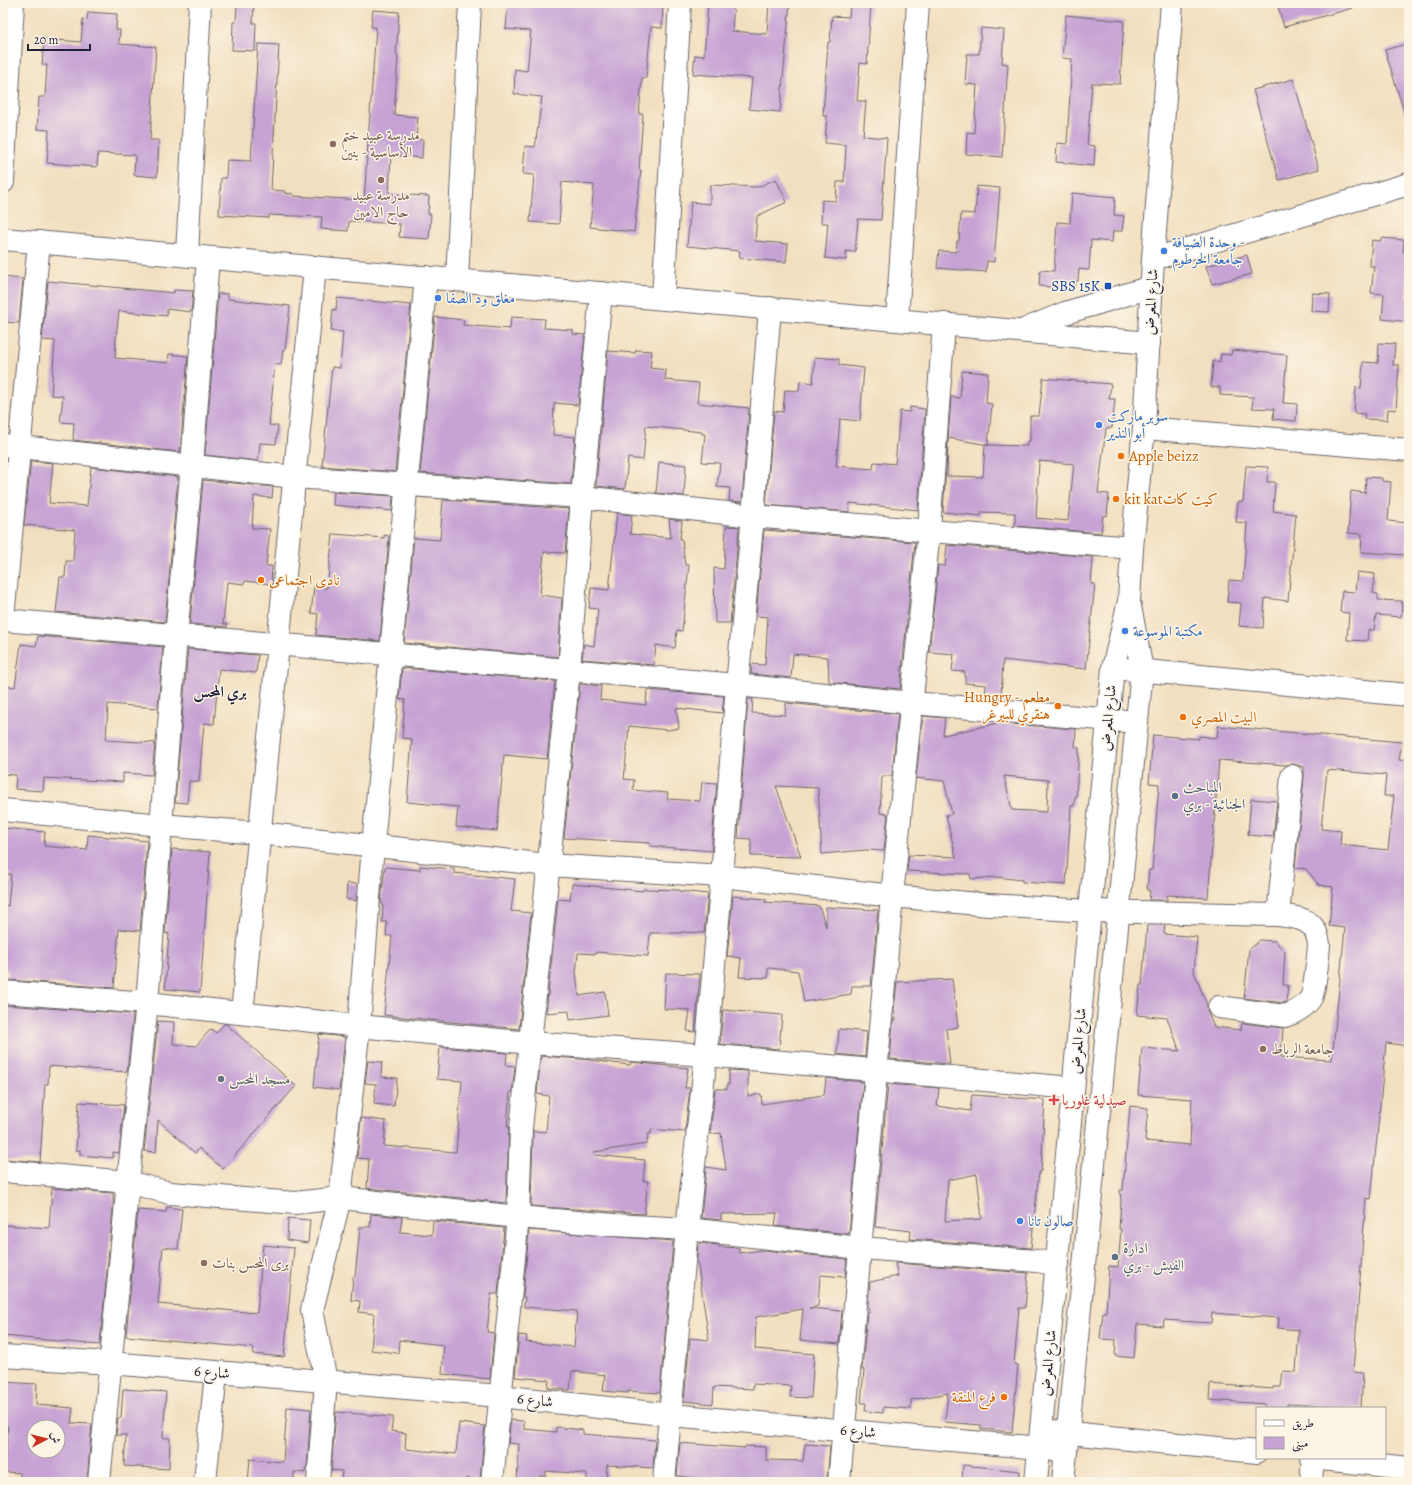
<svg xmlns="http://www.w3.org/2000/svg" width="1412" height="1485" font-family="Alegreya,Amiri,serif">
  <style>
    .building { fill: #c6a3d4; fill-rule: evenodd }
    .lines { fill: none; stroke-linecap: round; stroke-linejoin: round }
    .minor-casing { stroke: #6b6469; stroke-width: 24 }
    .major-casing { stroke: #6b6469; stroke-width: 24 }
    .minor { stroke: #fff; stroke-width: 22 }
    .major { stroke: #fff; stroke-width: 22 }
    .education-dot { fill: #8d6e63; stroke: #fcf5e5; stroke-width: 1.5 }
    .shop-dot { fill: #3f7fe0; stroke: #fcf5e5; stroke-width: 1.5 }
    .transit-dot { fill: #1a4fb4; stroke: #fcf5e5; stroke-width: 1.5 }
    .food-dot { fill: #e8710a; stroke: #fcf5e5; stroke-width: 1.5 }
    .service-dot { fill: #5c6f8a; stroke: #fcf5e5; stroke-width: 1.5 }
    .worship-dot { fill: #6b7280; stroke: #fcf5e5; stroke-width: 1.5 }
    .health-dot { fill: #e0444e; stroke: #fcf5e5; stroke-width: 1.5 }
    .labels { text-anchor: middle; stroke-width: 3; stroke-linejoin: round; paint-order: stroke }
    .education-label { font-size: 15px; fill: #785e54; stroke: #fcf5e5; text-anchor: start }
    .shop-label { font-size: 15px; fill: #366cbe; stroke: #fcf5e5; text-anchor: start }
    .transit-label { font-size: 15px; fill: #164399; stroke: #fcf5e5; text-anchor: end }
    .street-label { font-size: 15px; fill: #22223b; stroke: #fcf5e5 }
    .food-label { font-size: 15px; fill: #c56008; stroke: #fcf5e5; text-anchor: start }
    .service-label { font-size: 15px; fill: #4e5e75; stroke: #fcf5e5; text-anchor: start }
    .worship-label { font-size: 15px; fill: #5b616d; stroke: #fcf5e5; text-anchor: start }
    .health-label { font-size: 15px; fill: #be3a42; stroke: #fcf5e5; text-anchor: start }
    .neighbourhood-label { font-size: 16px; font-weight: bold; fill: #22223b; stroke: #fcf5e5 }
  </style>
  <rect width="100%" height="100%" fill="#fcf5e5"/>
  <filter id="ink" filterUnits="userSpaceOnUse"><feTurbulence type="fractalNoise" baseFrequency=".025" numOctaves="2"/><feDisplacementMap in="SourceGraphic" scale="8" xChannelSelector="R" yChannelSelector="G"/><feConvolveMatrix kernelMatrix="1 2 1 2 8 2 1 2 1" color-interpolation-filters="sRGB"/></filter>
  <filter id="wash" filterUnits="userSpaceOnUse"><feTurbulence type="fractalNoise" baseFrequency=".012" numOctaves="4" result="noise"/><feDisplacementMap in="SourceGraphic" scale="16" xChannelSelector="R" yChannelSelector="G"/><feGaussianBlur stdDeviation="0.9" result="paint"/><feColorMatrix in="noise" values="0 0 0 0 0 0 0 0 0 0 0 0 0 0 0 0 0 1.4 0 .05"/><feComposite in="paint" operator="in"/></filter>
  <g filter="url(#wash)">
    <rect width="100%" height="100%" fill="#f2dfbf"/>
    <g id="blocks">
      <g class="building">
        <polygon points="237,3 254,3 253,23 256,23 255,51 232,50 233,22 236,22"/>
        <polygon points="508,3 663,4 662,28 651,27 646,78 642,78 639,114 643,114 639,170 641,170 634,232 590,227 594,185 562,182 559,224 530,222 534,175 523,174 525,146 535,147 542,97 514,94 515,69 527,71 531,31 506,29"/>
        <polygon points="708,3 734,3 732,31 767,34 769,3 790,3 780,112 749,109 752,78 693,74 695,55 704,56"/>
        <polygon points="850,3 871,3 867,64 860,63 857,101 866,101 863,136 887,138 881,220 858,219 855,252 846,251 846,260 825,258 828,223 821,223 822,200 836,201 837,182 844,182 846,145 825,143 827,116 823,116 828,42 830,42 832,16 849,17"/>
        <polygon points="1277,3 1352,3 1353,8 1284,27"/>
        <polygon points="373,10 399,12 396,55 398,55 394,115 418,117 416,139 423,140 422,158 391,155 389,194 429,196 428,214 431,214 429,239 399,237 400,224 349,221 348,231 321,229 322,217 269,215 269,218 219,215 221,178 226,178 227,160 251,161 258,44 279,45 271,190 285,191 284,193 293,194 293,196 364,200 376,27 371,27"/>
        <polygon points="88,12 117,14 116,30 120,30 119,44 156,47 150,140 159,140 157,177 134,175 135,155 98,153 97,167 47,163 49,130 37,129 39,97 45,97 47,65 42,65 44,39 81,42 83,19 87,20"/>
        <polygon points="1066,15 1124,21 1120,84 1092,83 1087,145 1095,146 1094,166 1056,162 1057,143 1067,144 1072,59 1062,58"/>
        <polygon points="981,28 1004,30 1002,63 1008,64 1002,157 966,154 967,132 974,133 977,85 965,84 967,54 979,54"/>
        <polygon points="1409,43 1409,114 1405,115 1385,50"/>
        <polygon points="1293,79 1319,169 1279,180 1253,90"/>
        <polygon points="776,179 787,202 757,216 755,241 788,244 786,262 739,258 740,251 687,246 691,202 710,204 710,185 758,187"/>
        <polygon points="977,186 1000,188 994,262 987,261 986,272 937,268 939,251 956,252 957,241 959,241 961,213 975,214"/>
        <polygon points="1072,193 1115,197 1114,215 1124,216 1122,231 1113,231 1112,242 1091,240 1089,270 1079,269 1078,281 1075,281 1074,289 1039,286 1040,270 1054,271 1057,222 1070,223"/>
        <polygon points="1381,238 1404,240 1403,252 1409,252 1406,299 1409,300 1409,322 1382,319 1384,294 1371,293 1374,266 1370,266 1372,240 1381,241"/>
        <polygon points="1247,255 1252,274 1212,284 1206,266"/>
        <polygon points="3,277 23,279 19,323 3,322"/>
        <polygon points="48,281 174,293 174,290 193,291 191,312 167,309 167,316 119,311 116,338 115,358 168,363 169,354 188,356 180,452 73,440 74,423 60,422 63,396 51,395 55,341 42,340"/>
        <polygon points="1312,293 1330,294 1329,312 1311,311"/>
        <polygon points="218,294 228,294 228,299 290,306 285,350 283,350 281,365 275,364 269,425 278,426 276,444 260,443 258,461 205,455"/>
        <polygon points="337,298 411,305 395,472 322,466 332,367 340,368 343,332 331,331 333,309 336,310"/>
        <polygon points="435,317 464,320 463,325 510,329 511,317 545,319 544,328 573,330 573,334 585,335 578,405 554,403 553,435 575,437 571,484 420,473"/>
        <polygon points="1379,343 1395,344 1393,365 1399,365 1396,410 1388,409 1387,420 1364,419 1365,414 1354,413 1356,387 1361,388 1363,362 1378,363"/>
        <polygon points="636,350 652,351 650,368 666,370 665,380 699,383 697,403 749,408 742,502 729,501 730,488 717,487 720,463 702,462 705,434 702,434 702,432 646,426 643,460 628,458 625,489 596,486 608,351 635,353"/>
        <polygon points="1232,350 1287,355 1283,403 1297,404 1296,421 1273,419 1274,409 1252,408 1253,397 1220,395 1220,387 1211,387 1213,361 1220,362 1221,354 1231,355"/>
        <polygon points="815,357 839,359 839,365 864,368 860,421 840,419 836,466 873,469 874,462 895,464 900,411 910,412 910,407 925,409 918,510 850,503 849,512 766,505 774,411 783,412 785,390 799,391 800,381 813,383"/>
        <path d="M962,371L988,373L986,403L992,404L988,445L948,438L947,476L983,477L985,445L1027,446V441H1030V416H1039L1043,378L1111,384L1109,399H1115L1112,428H1106L1098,493L1109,494L1107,516L1103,515L1101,533L1015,526V513L981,512V516L943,512L951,397L960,398ZM1039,461L1074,464L1068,521L1036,518Z"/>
        <polygon points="31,461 53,463 49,503 87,506 91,467 178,477 165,622 56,612 60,577 65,577 66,561 73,561 75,530 24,525"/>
        <polygon points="659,462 686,465 684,496 656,493"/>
        <polygon points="1246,466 1268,467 1267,482 1275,482 1273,511 1296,514 1288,601 1265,598 1263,628 1239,626 1241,603 1227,602 1229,580 1243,581 1247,523 1236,522 1238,502 1243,502"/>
        <polygon points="1366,477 1382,478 1382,481 1391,482 1388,521 1408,523 1406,555 1361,552 1362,534 1348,533 1351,491 1365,493"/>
        <polygon points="203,480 273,487 272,498 254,496 252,528 270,529 266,566 272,566 271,584 245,581 244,584 227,582 223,624 227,624 227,627 190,624"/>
        <polygon points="334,492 393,496 392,511 333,505"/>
        <polygon points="443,500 569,509 565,553 544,552 540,595 562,598 558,657 404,643 414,538 440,540"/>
        <polygon points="617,513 632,515 630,534 671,538 669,519 682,521 680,539 682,540 685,565 689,565 682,631 677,630 675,648 656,645 654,665 582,659 584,644 594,646 598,609 589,608 591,588 609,590"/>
        <polygon points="726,526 739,527 730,623 715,623 714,568 724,569"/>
        <polygon points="764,530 915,542 900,689 829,682 828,657 793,654 791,678 751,674 752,664 765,665 768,617 756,616"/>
        <polygon points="333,534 384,538 384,535 389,536 380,641 316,635 318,614 311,613 314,587 327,588"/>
        <polygon points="947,545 1093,557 1091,584 1095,584 1086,669 1003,660 1001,698 985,697 986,685 965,683 965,672 952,671 954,654 929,652 938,565 945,566"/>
        <polygon points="1357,572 1375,574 1373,593 1378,594 1378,600 1402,601 1401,617 1376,615 1374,630 1368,630 1367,641 1347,640 1349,613 1340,612 1342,591 1355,592"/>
        <polygon points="38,636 163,647 158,708 108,704 106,740 155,743 152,775 123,773 123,782 44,778 43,791 15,789 16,775 3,774 3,736 6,686 15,687 21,644 36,646"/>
        <polygon points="188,649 258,655 256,673 219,669 214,724 204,723 199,782 189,781 187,803 175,802"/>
        <polygon points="402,668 555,681 547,759 504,755 497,831 456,827 458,807 407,802 412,739 402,738 405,700 399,699"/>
        <polygon points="580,684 601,686 600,700 646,705 647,690 724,696 722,713 676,708 679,728 668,730 629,726 624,779 634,780 633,790 668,793 667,799 700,801 702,782 717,783 711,851 650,846 650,843 564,838"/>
        <polygon points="748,699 753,699 752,713 785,715 786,703 898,714 892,776 882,776 880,813 888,814 884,851 865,850 822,854 818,788 776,786 801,857 751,856 751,839 738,838"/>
        <path d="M923,716L945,718L943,735L999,723L1076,729L1075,747L1079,748L1076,798L1075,797L1074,806H1071L1066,885L1022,882V880L996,877L971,879L970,874L907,871L909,855L956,857L946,815L952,814L944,781L916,778ZM1004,776L1048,780L1047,812L1012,810Z"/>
        <path d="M1218,726L1402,742L1399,760L1409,761V1046L1386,1043L1371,1199L1366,1198L1353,1372L1363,1373L1361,1408L1287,1404V1408H1265V1404L1209,1400L1210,1384L1273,1389V1387H1281L1283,1371L1296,1372L1299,1330L1278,1328L1279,1318L1212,1313L1211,1323L1164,1320L1163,1326L1137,1324L1134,1358L1115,1356L1116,1340L1100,1339L1103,1312H1106L1109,1266L1118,1267L1121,1229H1119L1121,1201L1120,1190H1123L1130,1106L1148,1108L1145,1141L1190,1145L1192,1099L1138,1095L1142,1048L1180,1051L1167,1018L1137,1015L1140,985H1142L1147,925H1165L1164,934L1197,937L1194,972L1207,1005V1011L1214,1027L1241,1030L1242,1023L1283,1028L1281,1057L1332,1060L1345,928L1329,926L1333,887L1319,885L1306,869L1295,868L1304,777V767L1293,764L1286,765L1219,760L1208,898L1167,895V900H1149L1150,891L1147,890L1149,870H1152L1159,784L1149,783L1153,735L1199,739V736L1217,738ZM1327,770L1386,775L1384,796H1394L1388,850L1340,845L1341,831L1321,829Z"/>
        <polygon points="1251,799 1277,801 1273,837 1248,835"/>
        <polygon points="3,828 45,832 44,846 87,850 88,835 147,841 140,931 119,929 114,988 7,980 8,970 3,969 3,905 8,906 11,874 3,874"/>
        <polygon points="172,849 210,852 200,992 165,989 169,934 165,933"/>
        <polygon points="420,866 454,869 454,873 515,879 511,911 531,913 519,1029 384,1015 392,936 386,936 387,922 382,922 383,904 381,903 385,867 420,870"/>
        <polygon points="347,883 357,884 356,901 346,899"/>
        <polygon points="572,884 643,891 643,889 679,890 679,891 708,894 704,933 681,932 681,933 650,933 648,956 596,952 596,954 578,953 576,973 579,996 605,992 608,1015 570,1020 569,1011 546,1013 558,899 570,900"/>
        <polygon points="733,896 766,899 765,902 819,906 826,927 826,907 878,910 871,986 852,986 851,994 804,1002 798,971 768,968 768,978 739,977 741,958 727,956"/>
        <polygon points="1260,940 1275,941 1285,952 1283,985 1288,985 1286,1002 1284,1003 1244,998 1249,950"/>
        <polygon points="666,973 700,974 695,1032 687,1031 690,1010 664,1009"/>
        <polygon points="952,979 958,1027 946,1029 950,1064 890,1059 893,1020 896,1020 894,1009 897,982"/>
        <polygon points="3,1005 133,1014 127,1072 49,1066 48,1084 45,1084 40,1162 3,1159"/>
        <polygon points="723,1010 782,1015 779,1049 720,1044"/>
        <polygon points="158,1021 174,1022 173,1044 196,1046 211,1029 216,1033 224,1024 226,1024 296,1086 223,1169 199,1148 195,1153 158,1120 156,1152 144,1151"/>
        <polygon points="839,1029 867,1032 865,1057 837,1054"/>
        <polygon points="319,1034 345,1037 339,1090 314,1087"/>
        <polygon points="440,1047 507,1053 506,1065 515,1066 512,1092 510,1092 507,1126 509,1127 506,1203 367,1188 369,1159 357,1158 361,1118 386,1121 384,1146 456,1152 462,1081 437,1079"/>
        <polygon points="541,1056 581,1059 630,1065 631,1062 688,1068 685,1088 690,1088 685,1132 651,1129 651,1134 648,1134 647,1144 594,1152 595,1155 645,1160 643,1181 648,1181 644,1214 531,1206 533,1131 546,1132 549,1096 537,1094"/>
        <polygon points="368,1061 382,1062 381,1077 397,1078 394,1106 374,1104 376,1084 365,1083"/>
        <polygon points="729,1070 748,1071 748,1096 761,1094 762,1104 824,1095 826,1078 863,1082 849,1234 775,1226 777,1213 721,1214 721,1220 701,1218 706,1167 726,1170 721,1133 710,1134 715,1089 727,1089 727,1084 729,1085"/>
        <path d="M888,1084L939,1088L937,1106L970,1111L972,1095L1045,1100L1041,1171H1039L1031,1248L910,1239L911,1231L875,1227ZM977,1174L982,1219L945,1221L948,1180Z"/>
        <polygon points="79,1102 124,1105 119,1153 113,1152 113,1158 80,1155 80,1150 76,1150"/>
        <polygon points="52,1188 113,1193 113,1208 100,1345 3,1336 3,1225 49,1228"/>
        <polygon points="167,1207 182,1209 178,1249 163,1247 158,1304 257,1313 263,1245 294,1248 284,1357 253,1354 254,1348 126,1336 138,1210 166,1212"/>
        <polygon points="371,1214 402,1217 400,1232 432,1235 433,1221 504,1228 498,1294 491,1294 487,1332 494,1333 490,1379 442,1374 444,1345 399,1340 398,1353 371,1350 374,1314 359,1312 360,1301 351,1300 353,1277 355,1277 360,1227 370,1227"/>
        <polygon points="288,1218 310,1220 308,1243 287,1240"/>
        <polygon points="529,1230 673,1241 660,1393 628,1391 628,1393 603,1391 605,1375 572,1371 570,1390 548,1388 549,1380 515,1377 519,1335 527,1336 526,1342 574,1347 577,1311 524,1307 525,1297 523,1297"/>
        <polygon points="698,1243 719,1245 719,1247 722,1247 739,1248 739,1253 763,1250 847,1259 845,1277 820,1275 818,1306 809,1308 842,1311 839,1344 800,1340 803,1309 756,1317 755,1349 814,1354 811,1398 790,1397 791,1386 753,1384 753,1389 714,1387 713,1404 684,1401 690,1338 709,1340 697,1259"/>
        <polygon points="895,1263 1028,1273 1025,1308 1019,1308 1014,1364 1018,1365 1012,1432 981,1429 981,1425 945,1422 948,1393 911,1400 911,1409 883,1407 883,1413 865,1411 866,1403 861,1403 864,1370 862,1370 867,1313 869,1313 868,1304 870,1282 898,1276"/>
        <path d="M3,1382L37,1384L36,1405L73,1408L71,1423L92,1424L87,1482H20V1473L4,1472L8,1426H3ZM34,1427H58V1451H34Z"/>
        <polygon points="123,1389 166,1392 163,1438 170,1438 169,1469 124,1466 126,1435 116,1435 118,1418 121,1418"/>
        <polygon points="287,1407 311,1409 307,1468 305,1468 305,1473 294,1472 294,1482 248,1482 250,1459 283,1462"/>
        <polygon points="336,1412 393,1417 391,1431 406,1433 405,1449 456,1454 459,1423 485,1426 480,1480 466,1478 466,1482 423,1482 405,1480 405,1482 341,1482 342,1471 331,1470"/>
        <polygon points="511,1420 524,1421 524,1429 556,1432 556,1427 583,1430 583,1434 655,1440 653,1468 607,1465 606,1482 587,1482 587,1474 546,1471 546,1476 539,1476 539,1482 517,1482 519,1444 508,1443"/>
        <polygon points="680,1443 745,1448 745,1446 766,1447 766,1460 803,1461 805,1444 830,1446 827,1482 697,1482 697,1478 677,1476"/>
        <polygon points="963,1465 1020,1471 1020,1482 962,1482"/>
      </g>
    </g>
  </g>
  <g filter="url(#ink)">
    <use href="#blocks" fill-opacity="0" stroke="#6b6469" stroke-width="1"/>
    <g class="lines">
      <defs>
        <g id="minor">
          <polyline points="3,182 13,3"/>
          <polyline points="3,239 1149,343"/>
          <polyline points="187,255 200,3"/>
          <polyline points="1153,259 1409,184"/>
          <polyline points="457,280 470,3"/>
          <polyline points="663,298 680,3"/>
          <polyline points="897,320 918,3"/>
          <polyline points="1026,329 1065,313 1151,287"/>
          <polyline points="1144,428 1409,450"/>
          <polyline points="3,445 294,477 582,497 753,516 1132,548"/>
          <polyline points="3,618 39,242"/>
          <polyline points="3,620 737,685 912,703 1137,722"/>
          <polyline points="1113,668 1409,695"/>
          <path d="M3,810L161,825L259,833L548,865L722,876L892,896L989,905L1090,911L1278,915C1291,917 1304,917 1313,927C1316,931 1318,938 1319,944C1319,949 1314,993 1312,996C1307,1006 1295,1013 1285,1016L1219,1007"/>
          <polyline points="1278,915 1292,776"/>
          <polyline points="3,992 147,1003 359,1026 530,1043 706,1055 1073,1088"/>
          <polyline points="242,1013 315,267"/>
          <polyline points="3,1171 128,1182 170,1193 295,1203 340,1198 518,1217 614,1225 687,1229 860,1248 1037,1261 1057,1264"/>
          <polyline points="3,1356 110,1363 500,1396 671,1415 1040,1448 1066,1452"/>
          <polyline points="1041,1430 1257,1452"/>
          <polyline points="1311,1458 1409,1468"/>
          <polyline points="99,1482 128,1182 147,1003 176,636 192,465 208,258"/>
          <polyline points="205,1482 216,1373"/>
          <polyline points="318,1482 326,1381 312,1310 340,1198 359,1026 373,845 426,277"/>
          <polyline points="492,1482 518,1217 521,1128 569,671 582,497 601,293"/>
          <polyline points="664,1482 687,1229 706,1055 722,876 737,685 753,516 770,308"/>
          <polyline points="839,1482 892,896 929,530 944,324"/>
          <polyline points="1311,1482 1313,1458"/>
        </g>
        <g id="major">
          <polyline points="1036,1482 1113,668 1129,601 1132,548 1144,428 1153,259 1172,3"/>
          <polyline points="1063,1482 1142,670 1130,606"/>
        </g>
      </defs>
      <use href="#minor" class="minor-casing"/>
      <use href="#major" class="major-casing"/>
      <use href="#minor" class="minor"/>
      <use href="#major" class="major"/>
    </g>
  </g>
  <g class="education-dot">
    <circle cx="333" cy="144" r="4"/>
    <circle cx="381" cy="180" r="4"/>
    <circle cx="1263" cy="1049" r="4"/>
    <circle cx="204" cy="1263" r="4"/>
  </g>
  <g class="shop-dot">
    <circle cx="1164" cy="251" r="4"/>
    <circle cx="438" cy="298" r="4"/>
    <circle cx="1099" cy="425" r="4"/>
    <circle cx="1125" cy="631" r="4"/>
    <circle cx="1020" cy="1221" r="4"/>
  </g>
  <rect class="transit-dot" x="1104" y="282" width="8" height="8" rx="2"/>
  <g class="food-dot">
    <circle cx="1121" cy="456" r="4"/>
    <circle cx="1116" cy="499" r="4"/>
    <circle cx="261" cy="580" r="4"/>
    <circle cx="1058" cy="706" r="4"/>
    <circle cx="1183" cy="717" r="4"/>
    <circle cx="1004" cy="1397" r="4"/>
  </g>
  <g class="service-dot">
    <circle cx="1175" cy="796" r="4"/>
    <circle cx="1115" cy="1257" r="4"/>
  </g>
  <circle class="worship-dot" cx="221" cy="1079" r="4"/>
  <path class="health-dot" d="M1052 1094h4v4h4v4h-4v4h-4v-4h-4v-4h4z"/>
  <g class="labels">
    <g class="education-label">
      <text x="341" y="140">مدرسة عبيد ختم<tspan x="341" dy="17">الأساسية - بنين</tspan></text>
      <text x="381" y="200" text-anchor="middle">مدرسة عبيد<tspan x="381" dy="17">حاج الامين</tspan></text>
      <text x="1271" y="1054">جامعة الرباط</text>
      <text x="212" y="1268">برى المحس بنات</text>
    </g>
    <g class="shop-label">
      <text x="1172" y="247">وحدة الضيافة -<tspan x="1172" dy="17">جامعة الخرطوم</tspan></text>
      <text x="446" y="303">مغلق ود الصفا</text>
      <text x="1107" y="421">سوبر ماركت<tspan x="1107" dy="17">أبو النذير</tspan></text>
      <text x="1133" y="636">مكتبة الموسوعة</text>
      <text x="1028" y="1226">صالون تانا</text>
    </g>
    <g class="transit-label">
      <text x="1100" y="291">SBS 15K</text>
    </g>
    <g class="street-label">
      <text transform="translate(1151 302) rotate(-87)" y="5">شارع المعرض</text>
      <text transform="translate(1108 718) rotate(-85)" y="5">شارع المعرض</text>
      <text transform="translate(1078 1041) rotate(-85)" y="5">شارع المعرض</text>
      <text transform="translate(1048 1363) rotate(-85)" y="5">شارع المعرض</text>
      <text transform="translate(212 1372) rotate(5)" y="5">شارع 6</text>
      <text transform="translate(535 1400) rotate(6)" y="5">شارع 6</text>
      <text transform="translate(858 1431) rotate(5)" y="5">شارع 6</text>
    </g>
    <g class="food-label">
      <text x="1129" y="461">Apple beizz</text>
      <text x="1124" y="504">kit katكيت كات</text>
      <text x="269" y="585">نادى اجتماعى</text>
      <text x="1050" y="702" text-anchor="end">Hungry - مطعم<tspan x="1050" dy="17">هنقري للبيرغر</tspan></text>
      <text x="1191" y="722">البيت المصري</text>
      <text x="996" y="1402" text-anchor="end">فرع المنقة</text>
    </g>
    <g class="service-label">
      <text x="1183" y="792">المباحث<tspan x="1183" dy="17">الجنائية - بري</tspan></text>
      <text x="1123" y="1253">ادارة<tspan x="1123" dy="17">الفيش - بري</tspan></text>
    </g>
    <g class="worship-label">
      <text x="229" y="1084">مسجد المحس</text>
    </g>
    <g class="health-label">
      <text x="1062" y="1105">صيدلية غلوريا</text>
    </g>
    <g class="neighbourhood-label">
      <text x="220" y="697">بري المحس</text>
    </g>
  </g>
  <rect width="1412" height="1485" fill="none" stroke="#fcf5e5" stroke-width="16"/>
  <rect x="1256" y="1407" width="130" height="52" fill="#fcf5e5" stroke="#a5a1a1"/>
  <rect x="1264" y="1420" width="20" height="6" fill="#ffffff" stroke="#a5a1a1"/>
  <text x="1292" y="1427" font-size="12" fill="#22223b">طريق</text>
  <rect x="1264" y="1437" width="20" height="12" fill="#c6a3d4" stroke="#a5a1a1"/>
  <text x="1292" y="1447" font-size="12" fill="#22223b">مبنى</text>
  <g transform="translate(46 1439) rotate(83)"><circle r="19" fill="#fcf5e5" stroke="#a5a1a1"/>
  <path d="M0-3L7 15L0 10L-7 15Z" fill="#c8321e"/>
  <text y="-6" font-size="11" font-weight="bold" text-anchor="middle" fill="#22223b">ش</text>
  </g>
  <path d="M28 44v6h62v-6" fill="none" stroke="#22223b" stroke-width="2"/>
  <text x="34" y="44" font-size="12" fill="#22223b" stroke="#fcf5e5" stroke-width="3" paint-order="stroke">20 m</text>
</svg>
